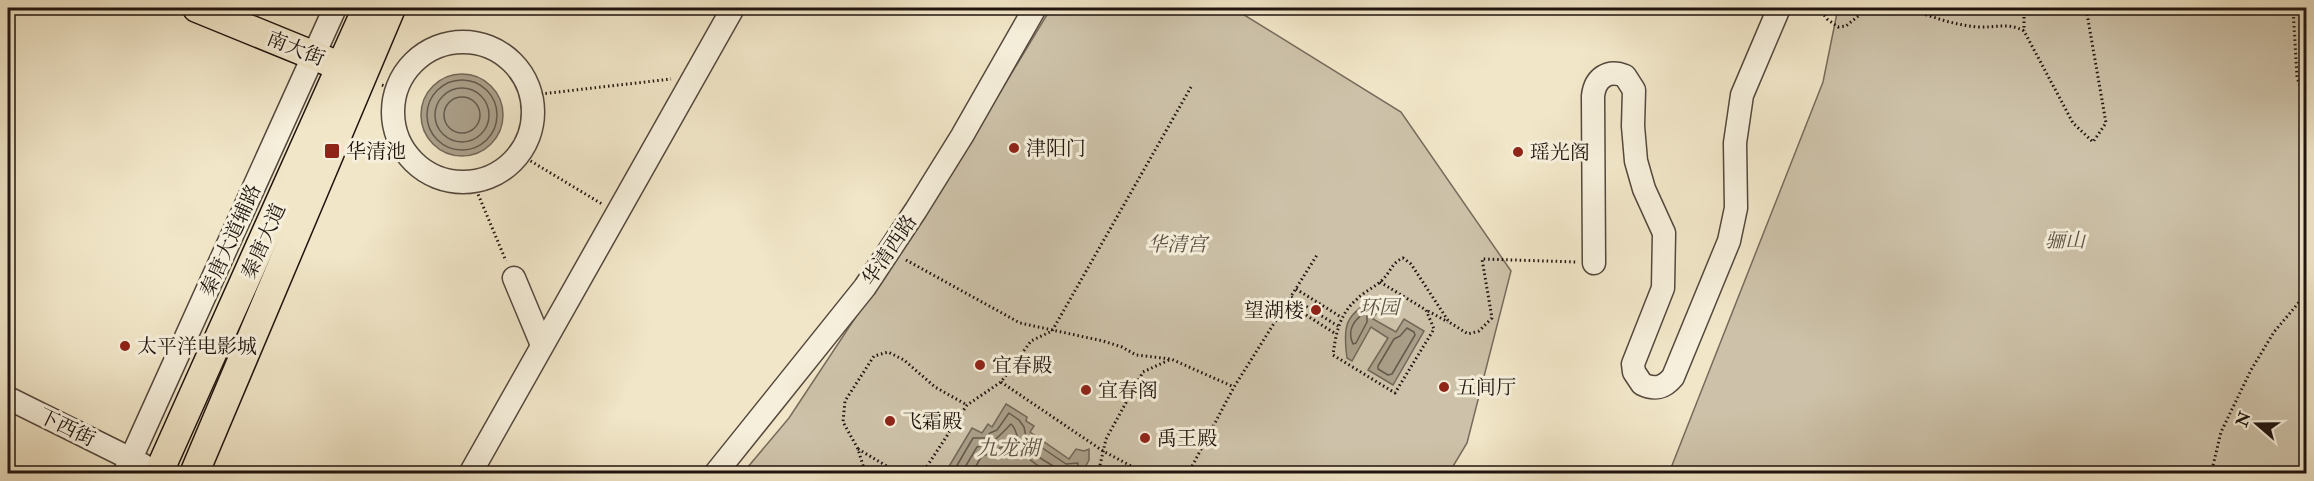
<svg xmlns="http://www.w3.org/2000/svg" width="2314" height="481" font-family="'IM FELL Double Pica','Noto Serif SC',serif">
  <style>
    .green { fill: #cdc2a9; stroke: #766b5c; stroke-width: 1.5 }
    .water { fill: #aa9f89; stroke: #726758; stroke-width: 1.5 }
    .lines { fill: none; stroke-linecap: round; stroke-linejoin: round }
    .shore { stroke: #645a4c; stroke-width: 1.5 }
    .minor-casing { stroke: #54483d; stroke-width: 25 }
    .major-casing { stroke: #1f140f; stroke-width: 31 }
    .path { stroke: #1f140f; stroke-width: 3; stroke-dasharray: 1.5 3; stroke-linecap: butt }
    .minor { stroke: #f6efdb; stroke-width: 22 }
    .major { stroke: #f1e6c8; stroke-width: 28 }
    .poi-dot { fill: #8f2418; stroke: #f6efdb; stroke-width: 2 }
    .labels { text-anchor: middle; stroke-width: 6; stroke-linejoin: round; paint-order: stroke }
    .street-label { font-size: 20px; fill: #1f140f; stroke: #f6efdb }
    .poi-label { font-size: 20px; fill: #1f140f; stroke: #f6efdb; text-anchor: start }
    .park-label { font-size: 20px; font-style: italic; fill: #5c5145; stroke: #f6efdb }
    .water-label { font-size: 21px; font-style: italic; fill: #5e5346; stroke: #f6efdb }
  </style>
  <rect width="100%" height="100%" fill="#f1e6c8"/>
  <filter id="stains"><feTurbulence type="fractalNoise" baseFrequency=".00333" numOctaves="4"/><feColorMatrix values="0 0 0 0 .2 0 0 0 0 .09 0 0 0 0 .02 0 0 0 .5 -.17"/></filter>
  <radialGradient id="worn" r=".72"><stop offset=".6" stop-color="#630" stop-opacity="0"/><stop offset="1" stop-color="#630" stop-opacity=".3"/></radialGradient>
  <g class="green">
    <polygon points="1051,8 1233,8 1401,112 1511,271 1467,443 1449,473 742,474 789,418 955,167"/>
    <polygon points="1838,8 2306,8 2306,473 1669,473 1823,82"/>
  </g>
  <g class="water">
    <circle cx="462" cy="115" r="41"/>
    <path d="M1373,300L1381,305L1373,319L1396,332L1404,319L1424,331L1393,385L1368,370L1388,338L1371,327L1352,361L1347,358C1343,328 1344,315 1373,300Z"/>
    <polygon points="1006,404 1027,417 1026,421 1034,426 1030,432 1069,459 1076,449 1084,451 1089,449 1089,460 1082,473 945,473 972,428 982,433 988,424 992,427"/>
  </g>
  <g class="lines">
    <g class="shore">
      <circle cx="462" cy="115" r="35"/>
      <circle cx="462" cy="115" r="27"/>
      <circle cx="462" cy="115" r="18"/>
      <path d="M1365,313L1367,316V322L1356,343L1353,344C1347,331 1353,320 1365,313Z"/>
      <polygon points="1407,328 1414,332 1415,335 1392,374 1388,375 1378,369 1378,366 1394,339 1400,336"/>
      <polyline points="952,474 973,438 986,438 990,433 997,430 1009,413 1019,420 1024,427 1026,437 1066,464 1078,463 1077,474"/>
      <path d="M961,474L977,447C993,445 1000,435 1011,424C1017,429 1015,435 1020,441C1028,452 1057,469 1069,474"/>
      <polyline points="971,474 982,456 992,453 1008,443 1049,474"/>
    </g>
    <defs>
      <g id="minor">
        <circle cx="463" cy="112" r="70"/>
        <path d="M1594,263L1593,96C1595,78 1608,69 1625,76L1634,90L1633,126L1636,161L1644,189L1664,233L1663,288L1633,364L1634,372L1642,384C1654,390 1664,388 1673,377L1729,241L1736,208L1735,143L1742,95L1779,8"/>
        <polyline points="514,278 542,345"/>
        <polyline points="8,398 143,465"/>
        <polyline points="124,474 335,8"/>
        <polyline points="470,474 733,8"/>
        <polyline points="715,474 865,287 916,210 962,136 1035,8"/>
      </g>
      <g id="major">
        <polyline points="197,8 359,74"/>
        <polyline points="158,474 367,8"/>
        <polyline points="194,474 391,8"/>
      </g>
    </defs>
    <use href="#minor" class="minor-casing"/>
    <use href="#major" class="major-casing"/>
    <g class="path">
      <polyline points="1819,8 1827,19 1838,27 1846,26 1868,8"/>
      <path d="M1909,8C1931,17 1954,25 1978,27C1995,28 2008,22 2024,31L2073,123L2093,142L2106,123L2086,8"/>
      <polyline points="2024,8 2024,31"/>
      <polyline points="2293,8 2297,77 2306,104"/>
      <polyline points="382,85 396,91"/>
      <polyline points="532,95 671,79"/>
      <polyline points="519,154 602,204"/>
      <polyline points="473,182 506,261"/>
      <polyline points="906,260 1020,323 1103,341 1122,347 1136,355 1171,359 1234,387"/>
      <path d="M1380,282L1426,310L1434,329L1395,393L1333,355C1336,333 1339,315 1357,299C1364,292 1373,288 1380,282C1390,274 1391,263 1403,258L1411,264L1449,322L1468,334L1479,331L1492,318L1482,259L1577,262"/>
      <polyline points="1296,289 1341,317"/>
      <polyline points="1291,297 1338,326"/>
      <polyline points="1287,303 1336,334"/>
      <polyline points="1428,311 1448,322"/>
      <polyline points="1001,382 1103,451 1146,474"/>
      <polyline points="858,449 900,474"/>
      <polyline points="861,474 864,469 858,449 843,422 845,401 874,356 888,352 904,360 935,387 967,405"/>
      <polyline points="922,474 967,405 1001,382 1031,341 1052,331 1191,87"/>
      <polyline points="1098,474 1106,439 1143,372 1169,360"/>
      <polyline points="1188,474 1234,387 1317,255"/>
      <polyline points="2211,474 2221,432 2251,370 2274,332 2306,294"/>
    </g>
    <use href="#minor" class="minor"/>
    <use href="#major" class="major"/>
  </g>
  <g class="poi-dot">
    <circle cx="1014" cy="148" r="6"/>
    <rect x="324" y="143" width="16" height="16" rx="3"/>
    <circle cx="1518" cy="152" r="6"/>
    <circle cx="1316" cy="310" r="6"/>
    <circle cx="125" cy="346" r="6"/>
    <circle cx="980" cy="365" r="6"/>
    <circle cx="1444" cy="387" r="6"/>
    <circle cx="1086" cy="390" r="6"/>
    <circle cx="890" cy="421" r="6"/>
    <circle cx="1145" cy="438" r="6"/>
  </g>
  <g class="labels">
    <g class="street-label">
      <text transform="translate(296 48) rotate(22)" y="7">南大街</text>
      <text transform="translate(230 240) rotate(-66)" y="7">秦唐大道辅路</text>
      <text transform="translate(263 241) rotate(-66)" y="7">秦唐大道</text>
      <text transform="translate(889 250) rotate(-56)" y="7">华清西路</text>
      <text transform="translate(67 427) rotate(26)" y="7">下西街</text>
    </g>
    <g class="poi-label">
      <text x="1026" y="155">津阳门</text>
      <text x="346" y="158">华清池</text>
      <text x="1530" y="159">瑶光阁</text>
      <text x="1304" y="317" text-anchor="end">望湖楼</text>
      <text x="137" y="353">太平洋电影城</text>
      <text x="992" y="372">宜春殿</text>
      <text x="1456" y="394">五间厅</text>
      <text x="1098" y="397">宜春阁</text>
      <text x="902" y="428">飞霜殿</text>
      <text x="1157" y="445">禹王殿</text>
    </g>
    <g class="park-label">
      <text x="2065" y="247">骊山</text>
      <text x="1177" y="251">华清宫</text>
      <text x="1379" y="314">环园</text>
    </g>
    <g class="water-label">
      <text x="1008" y="455">九龙湖</text>
    </g>
  </g>
  <rect width="2314" height="481" fill="none" stroke="#f1e6c8" stroke-width="30"/>
  <rect x="9" y="9" width="2296" height="463" fill="none" stroke="#1f140f" stroke-width="3"/>
  <rect x="15" y="15" width="2284" height="451" fill="none" stroke="#1f140f" stroke-width="1.5"/>
  <g transform="translate(2257 424) rotate(290)" stroke="#f6efdb" stroke-width="4.5" paint-order="stroke">
  <path d="M0-4.5L10 22L0 15L-10 22Z" fill="#1f140f"/>
  <text y="-9" font-size="16" font-weight="bold" text-anchor="middle" fill="#1f140f">N</text>
  </g>
  <rect width="100%" height="100%" filter="url(#stains)"/>
  <rect width="100%" height="100%" fill="url(#worn)"/>
</svg>
